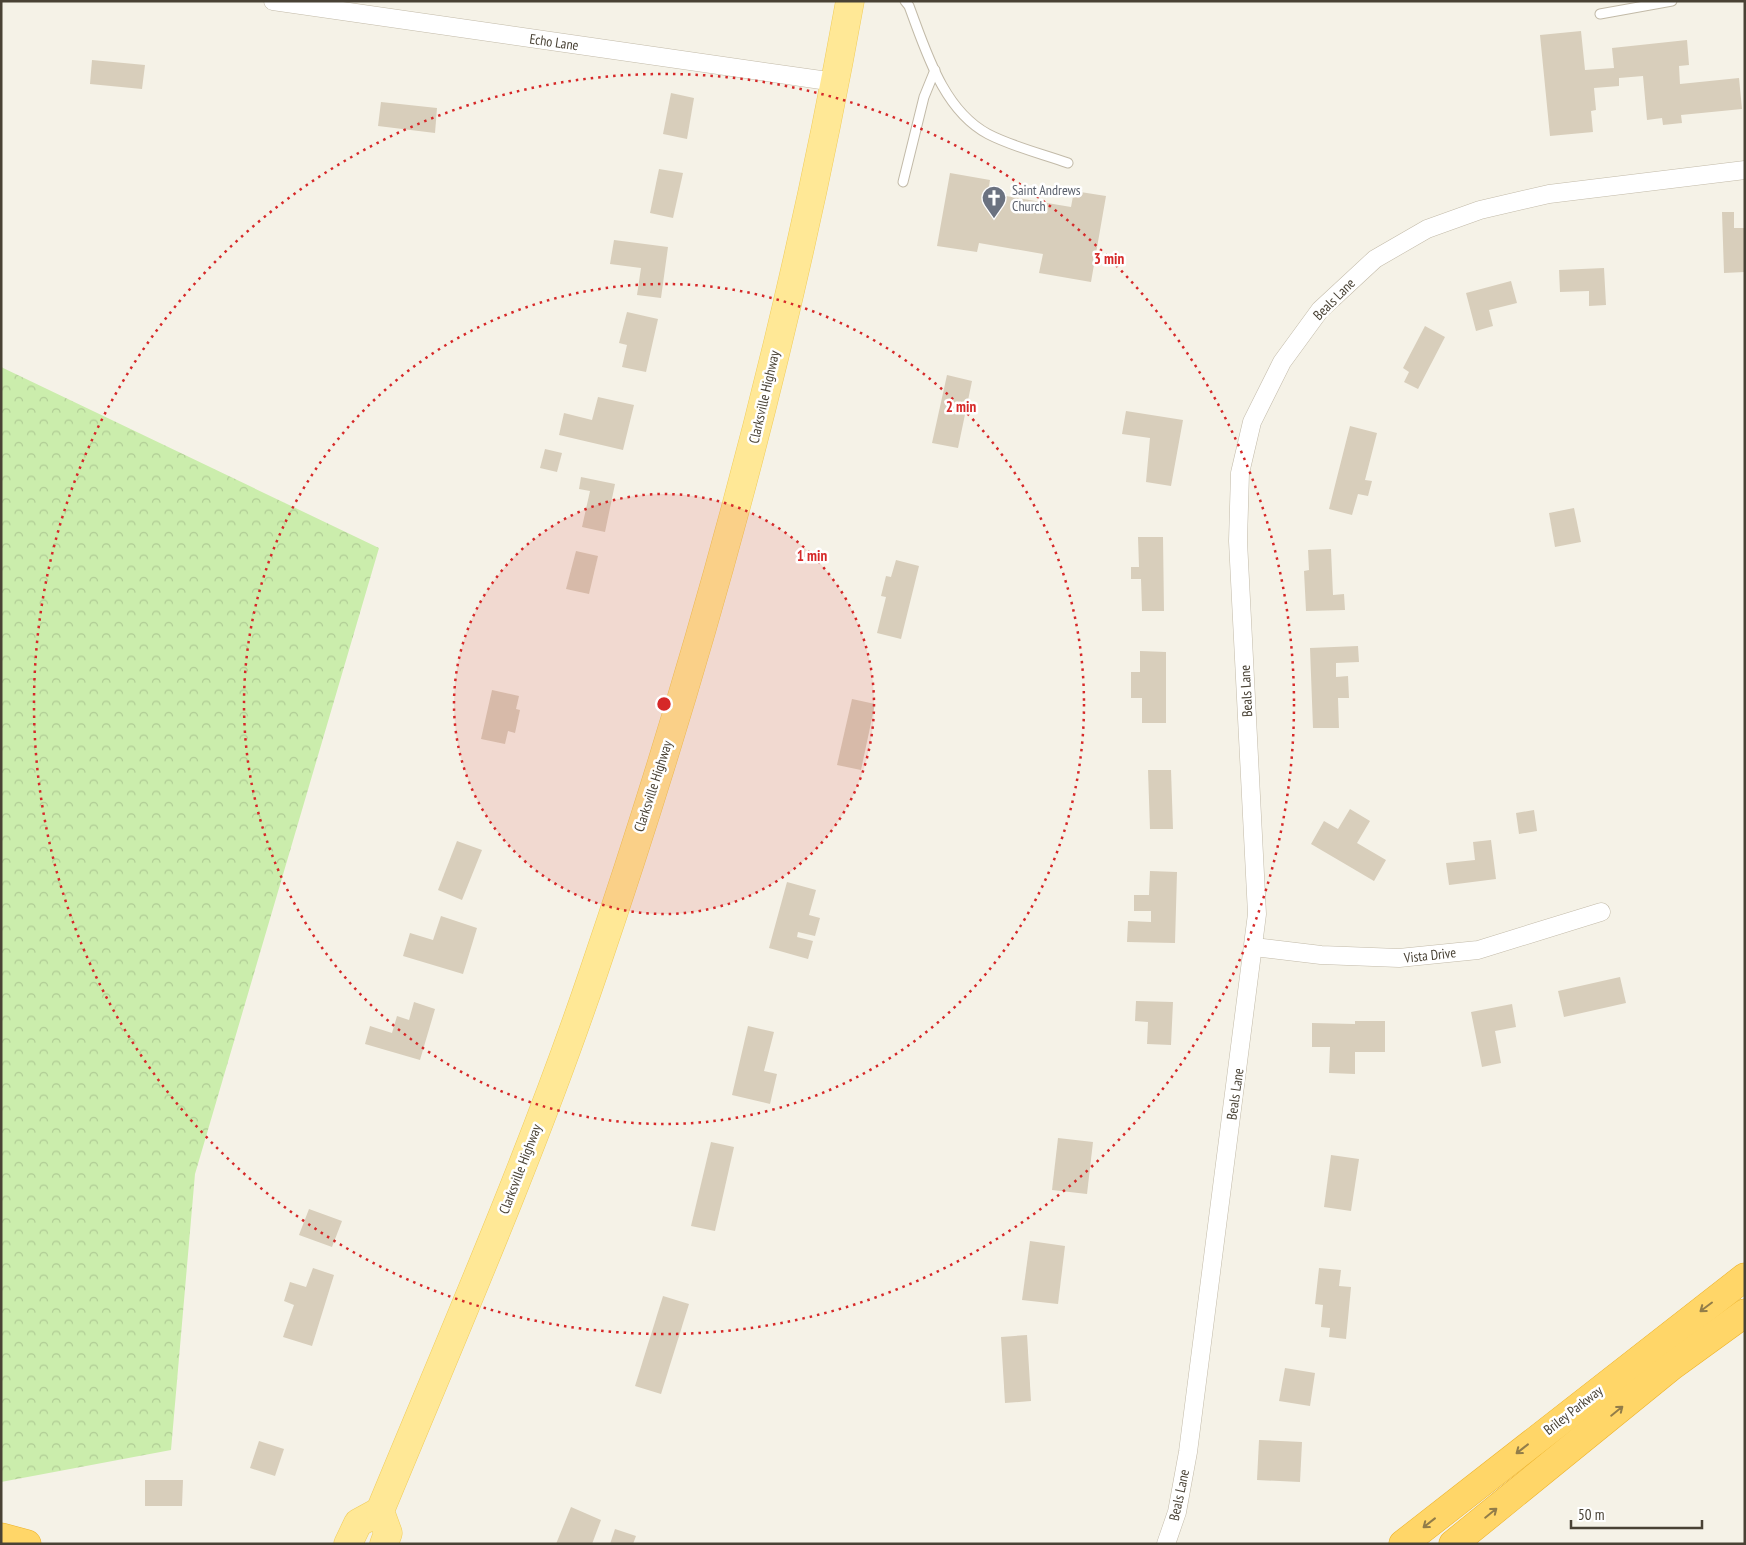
<svg xmlns="http://www.w3.org/2000/svg" width="1746" height="1545" font-family="'PT Sans Narrow',sans-serif">
  <style>
    .forest { fill: url(#forest-crowns) }
    .building { fill: #d8cebb }
    .lines { fill: none; stroke-linecap: round; stroke-linejoin: round }
    .service-casing { stroke: #c2baa8; stroke-width: 11 }
    .minor-casing { stroke: #c2baa8; stroke-width: 19 }
    .primary-casing { stroke: #f0cc5a; stroke-width: 29 }
    .motorway-casing { stroke: #edb229; stroke-width: 29 }
    .service { stroke: #fff; stroke-width: 9 }
    .minor { stroke: #fff; stroke-width: 18 }
    .primary { stroke: #ffe896; stroke-width: 28 }
    .motorway { stroke: #ffd668; stroke-width: 28 }
    .oneway { stroke: #927d49 }
    .ring { fill: none; stroke: #d62828; stroke-width: 2.5; stroke-dasharray: 2.5 5 }
    .labels { text-anchor: middle; stroke-width: 5; stroke-linejoin: round; paint-order: stroke }
    .street-label { font-size: 14px; fill: #494235; stroke: #fff }
    .worship-label { font-size: 14px; fill: #5b616d; stroke: #fff; text-anchor: start }
    .centre { fill: #d62828; stroke: #fff; stroke-width: 2.5 }
    .ring-label { font-size: 15px; text-anchor: middle; font-weight: bold; fill: #d62828; stroke: #fff; stroke-width: 5; stroke-linejoin: round; paint-order: stroke }
  </style>
  <defs>
    <pattern id="forest-crowns" width="20" height="18" patternUnits="userSpaceOnUse" patternTransform="scale(1.25)"><rect width="20" height="18" fill="#cbedac"/><path d="M2 6a3 3 0 1 1 6 0M12 15a3 3 0 1 1 6 0" fill="none" stroke="#b0cc95"/></pattern>
  </defs>
  <rect width="100%" height="100%" fill="#f5f2e7"/>
  <polygon class="forest" points="1,367 379,548 195,1174 171,1450 1,1482"/>
  <g class="building">
    <polygon points="1581,31 1585,70 1614,68 1612,48 1687,40 1689,65 1679,66 1680,84 1739,78 1742,109 1681,115 1682,123 1663,125 1662,118 1647,120 1643,76 1619,78 1619,86 1594,88 1596,110 1591,111 1593,132 1550,136 1540,35"/>
    <polygon points="92,60 145,65 142,89 90,84"/>
    <polygon points="671,93 694,98 687,139 663,134"/>
    <polygon points="381,102 437,108 435,133 378,126"/>
    <polygon points="659,169 683,173 673,218 650,213"/>
    <polygon points="950,173 990,180 988,193 1071,207 1074,191 1106,196 1091,282 1039,273 1043,254 979,243 977,252 937,246"/>
    <polygon points="1722,212 1734,212 1734,228 1745,228 1745,272 1724,273"/>
    <polygon points="614,240 668,247 661,298 637,295 641,268 610,264"/>
    <polygon points="1604,268 1606,305 1589,306 1589,291 1560,292 1559,270"/>
    <polygon points="1511,281 1517,303 1489,310 1493,326 1476,331 1466,293"/>
    <polygon points="627,312 658,319 646,372 622,367 627,345 619,343"/>
    <polygon points="1425,326 1445,337 1418,389 1404,382 1409,372 1403,368"/>
    <polygon points="947,375 972,381 958,448 932,443"/>
    <polygon points="598,397 634,405 623,450 559,435 564,413 592,420"/>
    <polygon points="1126,411 1183,420 1171,486 1146,482 1150,438 1122,434"/>
    <polygon points="1350,426 1377,433 1365,480 1372,481 1368,496 1358,494 1352,515 1329,509"/>
    <polygon points="545,449 562,453 557,472 540,468"/>
    <polygon points="581,477 615,484 605,532 582,527 590,491 579,489"/>
    <polygon points="1574,508 1581,542 1555,547 1549,513"/>
    <polygon points="1138,537 1163,537 1164,611 1142,611 1141,579 1131,579 1131,567 1139,567"/>
    <polygon points="1331,549 1333,595 1344,594 1345,610 1306,611 1304,571 1309,570 1308,550"/>
    <polygon points="576,551 598,556 589,594 566,589"/>
    <polygon points="896,560 919,566 901,639 877,633 886,597 881,596 886,576 891,577"/>
    <polygon points="1358,646 1359,662 1336,663 1336,677 1348,676 1349,698 1338,698 1339,728 1313,728 1310,648"/>
    <polygon points="1140,651 1166,652 1166,723 1142,723 1142,698 1131,698 1131,672 1140,672"/>
    <polygon points="492,690 519,696 516,709 520,710 515,733 508,731 505,744 481,739"/>
    <polygon points="852,699 875,704 861,770 837,765"/>
    <polygon points="1148,770 1171,770 1173,829 1150,829"/>
    <polygon points="1350,809 1370,821 1357,843 1386,860 1374,881 1311,844 1324,821 1338,829"/>
    <polygon points="1534,810 1537,831 1519,834 1516,813"/>
    <polygon points="1491,840 1496,879 1449,885 1446,863 1475,860 1473,842"/>
    <polygon points="457,841 482,850 462,900 438,890"/>
    <polygon points="1150,871 1177,872 1175,943 1127,942 1128,921 1151,922 1151,911 1134,911 1134,895 1149,895"/>
    <polygon points="787,882 816,890 809,915 820,918 815,936 798,932 797,937 813,941 808,959 769,948"/>
    <polygon points="441,916 477,928 463,974 403,956 410,933 433,940"/>
    <polygon points="1620,977 1626,1003 1564,1017 1558,991"/>
    <polygon points="1136,1001 1173,1002 1171,1045 1147,1044 1148,1022 1135,1021"/>
    <polygon points="414,1002 435,1009 420,1060 365,1044 370,1026 392,1033 397,1016 409,1020"/>
    <polygon points="1512,1004 1516,1027 1495,1031 1501,1063 1482,1067 1471,1012"/>
    <polygon points="1355,1021 1385,1021 1385,1052 1355,1052 1355,1074 1329,1073 1330,1047 1312,1047 1312,1023 1355,1024"/>
    <polygon points="748,1026 774,1032 764,1071 777,1074 770,1104 732,1095"/>
    <polygon points="1058,1138 1093,1142 1087,1194 1052,1190"/>
    <polygon points="711,1142 734,1147 715,1231 691,1226"/>
    <polygon points="1331,1155 1359,1159 1351,1211 1324,1207"/>
    <polygon points="309,1209 342,1221 332,1247 299,1235"/>
    <polygon points="1030,1241 1065,1246 1058,1304 1022,1300"/>
    <polygon points="313,1268 334,1275 312,1346 283,1337 294,1305 284,1301 290,1282 306,1287"/>
    <polygon points="1319,1268 1341,1270 1339,1286 1351,1287 1346,1339 1329,1337 1330,1328 1321,1327 1323,1305 1315,1304"/>
    <polygon points="663,1296 689,1304 661,1394 635,1386"/>
    <polygon points="1027,1335 1031,1401 1005,1403 1001,1337"/>
    <polygon points="1285,1368 1315,1373 1310,1406 1279,1401"/>
    <polygon points="1259,1440 1302,1442 1300,1482 1257,1480"/>
    <polygon points="259,1441 284,1449 275,1476 250,1468"/>
    <polygon points="145,1480 183,1480 182,1506 145,1506"/>
    <polygon points="571,1507 601,1520 592,1544 556,1544"/>
    <polygon points="615,1529 636,1536 633,1544 610,1544"/>
  </g>
  <g class="lines">
    <defs>
      <g id="service">
        <path d="M905,1L909,6C926,51 943,110 988,134C1013,147 1043,154 1068,163"/>
        <polyline points="1600,14 1672,1"/>
        <polyline points="903,182 924,97 935,70"/>
      </g>
      <g id="minor">
        <polyline points="273,1 835,82"/>
        <polyline points="1254,947 1321,955 1399,958 1478,950 1601,912"/>
        <polyline points="1166,1544 1177,1512 1188,1452 1257,914 1238,541 1240,473 1252,422 1282,362 1320,310 1375,259 1427,229 1480,210 1549,194 1745,170"/>
      </g>
      <g id="primary">
        <polyline points="348,1544 358,1523 380,1511"/>
        <path d="M384,1544L388,1533L380,1511C454,1332 532,1154 594,971C702,654 791,330 850,1"/>
      </g>
      <g id="motorway">
        <polyline points="1,1537 27,1544"/>
        <polyline points="1403,1544 1745,1277"/>
        <polyline points="1453,1544 1672,1366 1745,1313"/>
      </g>
    </defs>
    <use href="#service" class="service-casing"/>
    <use href="#minor" class="minor-casing"/>
    <use href="#primary" class="primary-casing"/>
    <use href="#motorway" class="motorway-casing"/>
    <use href="#service" class="service"/>
    <use href="#minor" class="minor"/>
    <use href="#primary" class="primary"/>
    <use href="#motorway" class="motorway"/>
  </g>
  <defs><path id="oneway-shaft" d="M-6 0H5M1.5-3L5.5 0L1.5 3" fill="none" stroke-width="1.6" stroke-linecap="round" stroke-linejoin="round" transform="scale(1.25)"/></defs>
  <g class="oneway">
    <use href="#oneway-shaft" transform="translate(1706 1307) rotate(143)"/>
    <use href="#oneway-shaft" transform="translate(1617 1411) rotate(-39)"/>
    <use href="#oneway-shaft" transform="translate(1522 1449) rotate(142)"/>
    <use href="#oneway-shaft" transform="translate(1491 1513) rotate(-39)"/>
    <use href="#oneway-shaft" transform="translate(1429 1523) rotate(142)"/>
  </g>
  <circle cx="664" cy="704" r="210" fill="#d62828" fill-opacity=".12"/>
  <g class="ring">
    <circle cx="664" cy="704" r="210"/>
    <circle cx="664" cy="704" r="420"/>
    <circle cx="664" cy="704" r="630"/>
  </g>
  <defs>
    <symbol id="church-pin" viewBox="-11 -11 22 30"><path d="M0 17L-7.5 6A9.5 9.5 0 1 1 7.5 6Z" fill="#6b7280" stroke="#fff"/><path d="M-1.2-6h2.4v3.5h3.3v2.4h-3.3V6h-2.4V-.1h-3.3v-2.4h3.3Z" fill="#fff"/></symbol>
  </defs>
  <g fill-rule="evenodd">
    <use href="#church-pin" x="980" y="184" width="28" height="38"/>
  </g>
  <g class="labels">
    <g class="street-label">
      <text transform="translate(554 42) rotate(8)" y="5">Echo Lane</text>
      <text transform="translate(1334 299) rotate(-45)" y="5">Beals Lane</text>
      <text transform="translate(764 397) rotate(-77)" y="5">Clarksville Highway</text>
      <text transform="translate(1246 691) rotate(-93)" y="5">Beals Lane</text>
      <text transform="translate(653 786) rotate(-72)" y="5">Clarksville Highway</text>
      <text transform="translate(1430 955) rotate(-6)" y="5">Vista Drive</text>
      <text transform="translate(1235 1094) rotate(-82)" y="5">Beals Lane</text>
      <text transform="translate(520 1169) rotate(-69)" y="5">Clarksville Highway</text>
      <text transform="translate(1573 1410) rotate(-38)" y="5">Briley Parkway</text>
      <text transform="translate(1179 1495) rotate(-78)" y="5">Beals Lane</text>
    </g>
    <g class="worship-label">
      <text x="1012" y="195">Saint Andrews<tspan x="1012" dy="16">Church</tspan></text>
    </g>
  </g>
  <circle cx="664" cy="704" r="8" class="centre"/>
  <g class="ring-label">
    <text x="1109" y="264">3 min</text>
    <text x="961" y="412">2 min</text>
    <text x="812" y="561">1 min</text>
  </g>
  <rect width="1746" height="1545" fill="none" stroke="#494235" stroke-width="5"/>
  <path d="M1571 1520v8h131v-8" fill="none" stroke="#494235" stroke-width="2.5"/>
  <text x="1578" y="1520" font-size="15" fill="#494235" stroke="#ffffff" stroke-width="4" paint-order="stroke">50 m</text>
</svg>
